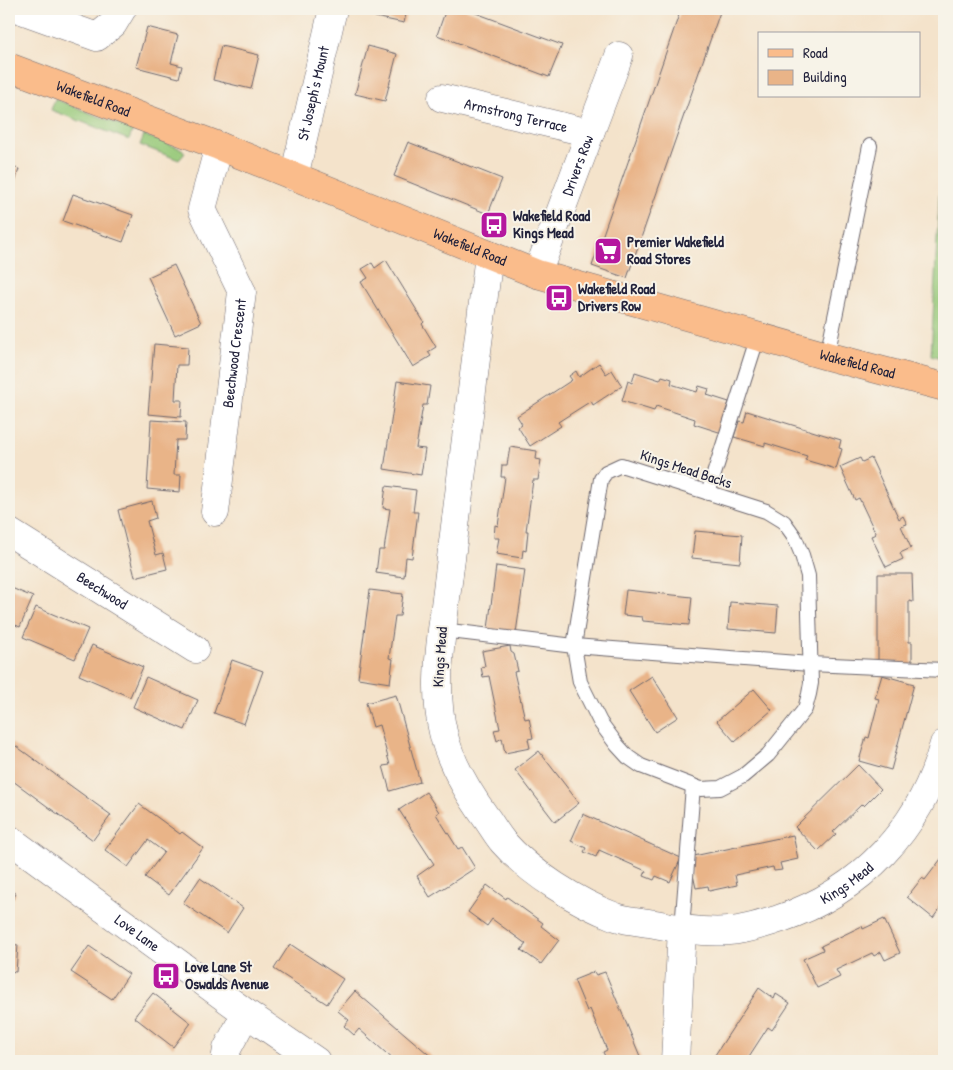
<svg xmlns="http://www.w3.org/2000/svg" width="953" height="1070" font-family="'Patrick Hand',sans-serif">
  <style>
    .green { fill: #97c979; stroke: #5c765a }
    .building { fill: #e9b488 }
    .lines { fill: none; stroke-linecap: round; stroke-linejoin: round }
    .lane-casing { stroke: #6c666d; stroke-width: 16 }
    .street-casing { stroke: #6c666d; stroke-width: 29 }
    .primary-casing { stroke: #6c666d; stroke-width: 29 }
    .lane { stroke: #fff; stroke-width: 14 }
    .street { stroke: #fff; stroke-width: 28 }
    .primary { stroke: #fabc8b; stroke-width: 28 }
    .labels { text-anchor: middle; stroke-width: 4; stroke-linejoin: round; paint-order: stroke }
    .street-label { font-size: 15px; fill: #22223b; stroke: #f7f3e8 }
    .poi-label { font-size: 15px; font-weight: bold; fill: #22223b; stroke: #f7f3e8; text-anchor: start }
  </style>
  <rect width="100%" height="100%" fill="#f7f3e8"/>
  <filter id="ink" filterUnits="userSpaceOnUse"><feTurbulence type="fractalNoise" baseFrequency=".02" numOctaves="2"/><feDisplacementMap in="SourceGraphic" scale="10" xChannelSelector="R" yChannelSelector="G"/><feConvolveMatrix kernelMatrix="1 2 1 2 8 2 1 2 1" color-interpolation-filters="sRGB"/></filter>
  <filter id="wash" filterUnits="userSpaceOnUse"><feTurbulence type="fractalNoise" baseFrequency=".0096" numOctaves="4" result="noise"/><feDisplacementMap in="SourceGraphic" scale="20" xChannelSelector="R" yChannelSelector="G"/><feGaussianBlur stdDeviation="1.12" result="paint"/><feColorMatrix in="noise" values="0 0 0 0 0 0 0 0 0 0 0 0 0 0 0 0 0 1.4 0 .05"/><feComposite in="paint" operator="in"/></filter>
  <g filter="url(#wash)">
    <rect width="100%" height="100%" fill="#f4e3cb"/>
    <g class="green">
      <polygon points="55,99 133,130 129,140 51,110"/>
      <polygon points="944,103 944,359 931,355"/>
      <polygon points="144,135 182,149 185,153 179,160 140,145"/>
    </g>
    <g id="blocks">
      <g class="building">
        <polygon points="376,9 407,9 404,23 375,17"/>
        <polygon points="446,9 465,9 562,45 549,77 437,35"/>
        <polygon points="681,9 710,9 720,12 627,278 592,266"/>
        <polygon points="147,27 178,35 171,63 182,66 179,78 136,67"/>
        <polygon points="221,46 259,55 251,89 213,80"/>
        <polygon points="368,46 397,54 385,101 355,94"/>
        <polygon points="408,142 502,179 488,214 394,176"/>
        <polygon points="9,166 19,169 11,196 9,196"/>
        <polygon points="73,194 133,215 123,242 63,221"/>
        <polygon points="386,260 424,322 422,324 436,347 428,352 431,356 413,367 361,282 368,278 362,269 372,263 375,268"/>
        <polygon points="174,265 201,323 175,335 148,277"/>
        <polygon points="154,344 188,347 187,365 177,365 175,400 182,400 181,417 148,414"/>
        <polygon points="599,363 606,374 612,370 622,386 593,405 591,401 558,422 561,426 530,446 518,427 522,424 517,416 572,380 569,376 576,371 579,377"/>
        <polygon points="635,372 660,380 662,376 672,379 671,384 697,392 699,386 709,389 707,395 729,402 725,413 730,416 725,434 694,424 695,419 656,406 654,411 622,401 628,381 632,383"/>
        <polygon points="397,381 430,386 427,405 423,405 416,448 425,449 421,475 384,469"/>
        <polygon points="747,411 841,440 839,448 842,449 836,469 805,460 807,456 765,443 765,446 734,437 739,421 744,422"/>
        <polygon points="151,420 186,422 185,440 176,440 174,475 181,475 180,492 147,489"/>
        <polygon points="510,447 537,451 536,459 541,460 538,480 533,480 526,531 528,531 526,551 523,550 522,558 496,554 499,538 494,538 495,525 498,526 505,477 501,477 502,465 507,465"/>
        <polygon points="860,458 862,462 871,458 899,519 903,516 907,524 901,526 911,548 900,553 903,559 886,567 871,536 876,534 859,498 855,500 840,467"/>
        <polygon points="386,486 416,490 413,512 418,512 412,558 406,557 404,577 376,573 379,550 384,550 390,509 383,508"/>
        <polygon points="152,501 156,518 147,521 156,555 163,553 167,569 135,577 118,510"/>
        <polygon points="695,531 742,535 740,563 692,558"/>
        <polygon points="496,566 525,570 516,633 488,629"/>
        <polygon points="878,574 912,574 913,602 909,601 909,642 912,642 912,666 878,666"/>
        <polygon points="9,587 33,597 20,627 9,622"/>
        <polygon points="370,590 403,594 400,616 395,616 389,658 393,659 390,683 358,678"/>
        <polygon points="626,590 692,597 689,625 643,621 642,617 623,615"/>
        <polygon points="730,602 778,606 776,633 728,629"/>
        <polygon points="36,607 88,629 75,659 23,637"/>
        <polygon points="92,645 143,667 130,697 79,675"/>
        <polygon points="510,646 511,652 514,654 518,671 514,672 525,719 529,718 533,738 528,739 530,748 505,753 502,738 497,741 494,730 500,729 489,676 483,677 481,667 485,666 482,651"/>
        <polygon points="232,660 263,671 244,724 214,713"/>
        <polygon points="882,675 914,684 891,770 859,761 866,737 869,738 879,699 875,698"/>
        <polygon points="652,676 678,717 655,732 629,691"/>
        <polygon points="146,677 198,700 185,730 133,707"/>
        <polygon points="754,689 772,710 735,742 717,721"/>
        <polygon points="396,695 420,782 390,791 383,766 390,765 379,725 373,727 366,703"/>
        <polygon points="9,741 111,815 93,840 9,778"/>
        <polygon points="539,751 579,803 555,822 515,770"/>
        <polygon points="858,765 881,789 864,806 862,804 833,832 836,834 818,851 795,827"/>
        <polygon points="426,792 439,812 436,814 458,849 462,847 475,868 430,897 417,876 434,864 399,810"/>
        <polygon points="139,804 180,834 182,832 203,848 169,895 145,877 164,852 148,840 128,867 105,850"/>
        <polygon points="583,814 681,858 670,882 656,876 654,880 644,876 646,871 599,850 596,857 584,852 586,848 571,841"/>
        <polygon points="793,835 798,859 780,863 782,870 774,871 773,867 735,875 737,885 709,891 708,886 696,888 689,857"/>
        <polygon points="944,855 944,903 933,918 907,897 922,878 925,880"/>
        <polygon points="200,878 243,908 227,933 183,903"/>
        <polygon points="487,885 506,899 507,897 543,923 541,926 559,940 541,964 521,950 526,944 492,919 487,926 468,912"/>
        <polygon points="9,889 16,894 9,905"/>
        <polygon points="884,919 900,953 885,960 881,952 874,956 872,953 836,970 840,977 817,988 803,959 823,950 821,946 862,926 863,929"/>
        <polygon points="9,944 18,945 16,972 9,971"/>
        <polygon points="290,944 343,979 327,1004 274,969"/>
        <polygon points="89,946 129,974 112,999 71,972"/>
        <polygon points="594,972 596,975 605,972 642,1061 607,1061 603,1052 607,1050 590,1009 587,1011 574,980"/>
        <polygon points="759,988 774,999 776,994 790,1003 772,1030 768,1027 746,1061 711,1061"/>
        <polygon points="355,991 434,1059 432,1061 395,1061 359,1029 354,1035 344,1026 349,1020 338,1011"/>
        <polygon points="153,993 191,1023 173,1047 134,1017"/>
        <polygon points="865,1058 905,1060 905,1061 865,1061"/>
      </g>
    </g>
  </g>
  <g filter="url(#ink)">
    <use href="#blocks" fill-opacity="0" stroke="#6c666d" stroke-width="1"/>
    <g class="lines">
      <defs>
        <g id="lane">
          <polyline points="827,356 870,146"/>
          <polygon points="621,465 766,511 784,522 794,536 802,555 808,576 811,683 809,694 805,709 768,755 743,776 720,788 701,789 641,766 628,757 617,745 600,722 580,682 574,646 601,479 606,472"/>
          <polyline points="708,493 758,336"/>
          <polyline points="442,630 574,646 810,664 944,670"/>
          <polyline points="682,929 693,786"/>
        </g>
        <g id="street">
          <polyline points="19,9 97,37 113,24 122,9"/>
          <path id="s1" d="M442,98L590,133"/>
          <path id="s2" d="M294,177L333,9"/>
          <path id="s3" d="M489,255L442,630C438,664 435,698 443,732C450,763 469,794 487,819C492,826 497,835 503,842C530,873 578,903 616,917C628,921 643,922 655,924C679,929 705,933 729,931C746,930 763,924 779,919C862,891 921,828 944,744"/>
          <path id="s4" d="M537,274L619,56"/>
          <path id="s5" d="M215,512L242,292L202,209L219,146"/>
          <path id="s6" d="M9,532L195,649"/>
          <path id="s7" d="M9,839L246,1013L316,1061"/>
          <polyline points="225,1061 227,1049 246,1013"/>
          <polyline points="675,1061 682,929"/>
        </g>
        <g id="primary">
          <path id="s8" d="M9,67L219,146L537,274L827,356L944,387"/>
        </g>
      </defs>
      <use href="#lane" class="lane-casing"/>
      <use href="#street" class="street-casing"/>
      <use href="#primary" class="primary-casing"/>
      <use href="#lane" class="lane"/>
      <use href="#street" class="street"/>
      <use href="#primary" class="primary"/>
    </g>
  </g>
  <defs>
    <symbol id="bus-square" viewBox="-11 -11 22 22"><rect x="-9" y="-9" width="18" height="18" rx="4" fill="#b5179e" stroke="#f7f3e8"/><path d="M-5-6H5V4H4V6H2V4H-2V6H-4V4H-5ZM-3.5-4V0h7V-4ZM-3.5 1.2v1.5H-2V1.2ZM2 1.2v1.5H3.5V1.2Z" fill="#fff"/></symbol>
    <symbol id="supermarket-square" viewBox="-11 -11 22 22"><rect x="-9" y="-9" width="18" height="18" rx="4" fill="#b5179e" stroke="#f7f3e8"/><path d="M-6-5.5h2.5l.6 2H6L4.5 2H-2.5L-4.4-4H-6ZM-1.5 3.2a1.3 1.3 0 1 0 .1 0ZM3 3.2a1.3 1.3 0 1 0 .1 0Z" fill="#fff"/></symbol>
  </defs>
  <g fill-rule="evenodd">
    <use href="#bus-square" x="478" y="209" width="32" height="32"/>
    <use href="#supermarket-square" x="592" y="235" width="32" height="32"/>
    <use href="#bus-square" x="543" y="282" width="32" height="32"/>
    <use href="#bus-square" x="150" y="960" width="32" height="32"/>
  </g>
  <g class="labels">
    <g class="street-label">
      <text dy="5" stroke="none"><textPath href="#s2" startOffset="86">St Joseph's Mount</textPath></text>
      <text dy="5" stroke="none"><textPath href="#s8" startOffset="90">Wakefield Road</textPath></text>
      <text dy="5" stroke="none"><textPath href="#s1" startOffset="76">Armstrong Terrace</textPath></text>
      <text dy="5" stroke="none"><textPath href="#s4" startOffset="116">Drivers Row</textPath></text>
      <text dy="5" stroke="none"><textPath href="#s8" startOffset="495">Wakefield Road</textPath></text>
      <text dy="5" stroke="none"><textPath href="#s5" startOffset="160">Beechwood Crescent</textPath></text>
      <text dy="5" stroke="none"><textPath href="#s8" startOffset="900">Wakefield Road</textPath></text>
      <text transform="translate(686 469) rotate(18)" y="5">Kings Mead Backs</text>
      <text dy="5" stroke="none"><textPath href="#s6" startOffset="110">Beechwood</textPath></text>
      <text transform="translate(440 657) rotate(-86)" y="5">Kings Mead</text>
      <text dy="5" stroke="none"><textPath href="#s3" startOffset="986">Kings Mead</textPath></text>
      <text dy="5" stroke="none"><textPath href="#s7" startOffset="159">Love Lane</textPath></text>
    </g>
    <g class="poi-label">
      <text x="513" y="221">Wakefield Road<tspan x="513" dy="17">Kings Mead</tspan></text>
      <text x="627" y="247">Premier Wakefield<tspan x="627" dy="17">Road Stores</tspan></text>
      <text x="578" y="294">Wakefield Road<tspan x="578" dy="17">Drivers Row</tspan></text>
      <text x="185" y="972">Love Lane St<tspan x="185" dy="17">Oswalds Avenue</tspan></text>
    </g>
  </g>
  <rect width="953" height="1070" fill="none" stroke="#f7f3e8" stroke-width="30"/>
  <rect x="758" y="32" width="162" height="65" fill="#f7f3e8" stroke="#a29fa3"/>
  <rect x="768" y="49" width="25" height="8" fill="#fabc8b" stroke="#a29fa3"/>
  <text x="803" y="58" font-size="15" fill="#22223b">Road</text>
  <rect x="768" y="70" width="25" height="15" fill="#e9b488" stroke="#a29fa3"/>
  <text x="803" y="82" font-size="15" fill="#22223b">Building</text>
</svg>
